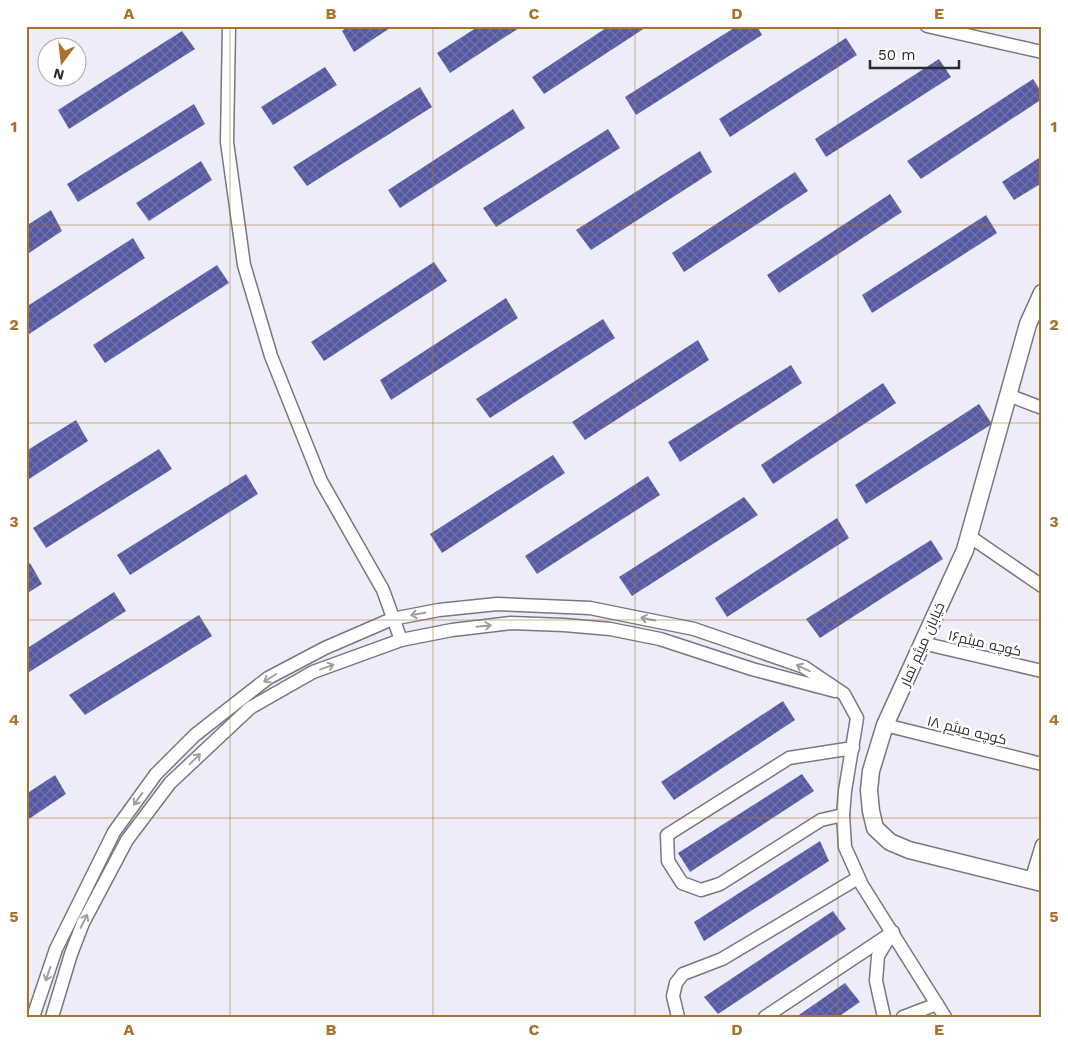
<svg xmlns="http://www.w3.org/2000/svg" width="1068" height="1043" font-family="'Work Sans',Cairo,sans-serif">
  <style>
    .building { fill: url(#building-cross-hatch) }
    .lines { fill: none; stroke-linecap: round; stroke-linejoin: round }
    .minor-casing { stroke: #767882; stroke-width: 15 }
    .tertiary-casing { stroke: #767882; stroke-width: 19 }
    .minor { stroke: #fff; stroke-width: 12 }
    .tertiary { stroke: #fff; stroke-width: 16 }
    .oneway { stroke: #a0a0a1 }
    .grid { fill: none; stroke: #a8722c; stroke-width: 1; stroke-opacity: 0.55 }
    .labels { text-anchor: middle; stroke-width: 5; stroke-linejoin: round; paint-order: stroke }
    .street-label { font-size: 14px; fill: #2b2b2f; stroke: #fff }
    .neatline { fill: none; stroke: #a8722c; stroke-width: 2 }
    .grid-label { font-size: 16px; text-anchor: middle; font-weight: bold; fill: #a8722c }
  </style>
  <defs>
    <pattern id="building-cross-hatch" width="8" height="8" patternUnits="userSpaceOnUse" patternTransform="scale(1.25)"><rect width="8" height="8" fill="#5659a2"/><path d="M0 0l8 8M0 8l8-8" fill="none" stroke="#7072aa"/></pattern>
  </defs>
  <rect width="100%" height="100%" fill="#ecedf9"/>
  <g class="building">
    <polygon points="349,26 393,26 354,52 342,31"/>
    <polygon points="479,26 522,26 450,73 437,53"/>
    <polygon points="609,26 648,26 544,94 532,77"/>
    <polygon points="737,26 757,26 762,35 636,115 625,97"/>
    <polygon points="182,31 195,49 69,129 58,110"/>
    <polygon points="846,38 857,55 730,137 719,119"/>
    <polygon points="939,59 951,77 826,157 815,139"/>
    <polygon points="325,67 337,85 273,125 261,107"/>
    <polygon points="1033,79 1042,93 1042,99 921,179 907,161"/>
    <polygon points="420,87 432,107 307,186 293,167"/>
    <polygon points="194,104 205,124 78,202 67,184"/>
    <polygon points="513,109 525,128 400,208 388,190"/>
    <polygon points="608,129 620,148 496,227 483,208"/>
    <polygon points="700,151 712,172 591,250 576,230"/>
    <polygon points="1042,156 1042,183 1014,200 1002,182"/>
    <polygon points="201,161 212,180 149,221 136,203"/>
    <polygon points="795,172 808,191 684,272 672,253"/>
    <polygon points="890,194 902,212 779,293 767,275"/>
    <polygon points="51,210 62,231 26,255 26,226"/>
    <polygon points="986,215 997,233 872,313 862,295"/>
    <polygon points="133,238 145,258 26,336 26,307"/>
    <polygon points="434,262 447,281 324,361 311,342"/>
    <polygon points="217,265 229,283 105,363 93,345"/>
    <polygon points="506,298 518,318 391,400 380,380"/>
    <polygon points="603,319 615,338 490,418 476,399"/>
    <polygon points="698,340 709,360 585,440 572,422"/>
    <polygon points="791,365 802,383 680,462 668,442"/>
    <polygon points="883,383 896,403 773,484 761,465"/>
    <polygon points="979,404 992,424 866,504 855,485"/>
    <polygon points="76,420 88,441 26,481 26,451"/>
    <polygon points="159,449 172,469 46,548 33,528"/>
    <polygon points="553,455 565,473 442,553 430,534"/>
    <polygon points="246,474 258,494 130,575 117,555"/>
    <polygon points="648,476 660,495 537,574 525,556"/>
    <polygon points="744,497 758,515 632,596 619,577"/>
    <polygon points="837,518 849,538 727,617 715,598"/>
    <polygon points="931,540 943,559 820,638 806,619"/>
    <polygon points="30,563 42,584 26,594 26,566"/>
    <polygon points="114,592 126,611 26,674 26,649"/>
    <polygon points="199,615 212,636 85,715 69,695"/>
    <polygon points="783,701 795,720 674,800 661,782"/>
    <polygon points="802,774 814,791 690,872 678,853"/>
    <polygon points="55,775 66,794 26,821 26,794"/>
    <polygon points="820,841 829,861 704,941 694,922"/>
    <polygon points="833,911 846,929 718,1014 704,997"/>
    <polygon points="845,983 860,1002 838,1017 796,1017"/>
  </g>
  <g class="lines">
    <defs>
      <g id="minor">
        <polyline points="229,26 227,142 244,265 271,356 321,481 383,590 401,640"/>
        <polyline points="927,26 1042,52"/>
        <polyline points="1008,395 1042,408"/>
        <polyline points="969,536 1042,586"/>
        <polyline points="922,643 1042,671"/>
        <polyline points="885,725 1042,764"/>
        <polyline points="843,815 821,820 720,884 701,890 682,883 668,861 667,835 789,758 853,748"/>
        <polyline points="1031,881 1042,845"/>
        <polyline points="33,1017 56,949 114,832 156,774 195,735 268,678 325,648 392,619 439,610 497,604 590,608 694,629 804,667 844,694 857,718 845,791 843,815 845,847 862,885 945,1017"/>
        <polyline points="52,1017 71,954 83,923 127,840 170,783 250,708 313,672 401,640 452,630 511,623 564,625 610,629 660,639 752,669 835,691"/>
        <polyline points="678,1017 673,996 676,983 683,974 722,959 858,878"/>
        <polyline points="765,1017 893,932"/>
        <polyline points="884,1017 876,981 878,956 890,936"/>
        <polyline points="903,1017 937,1004"/>
      </g>
      <polyline id="tertiary" points="1042,293 1028,324 965,550 885,725 871,771 869,790 871,811 875,828 890,842 909,850 1042,883"/>
    </defs>
    <use href="#minor" class="minor-casing"/>
    <use href="#tertiary" class="tertiary-casing"/>
    <use href="#minor" class="minor"/>
    <use href="#tertiary" class="tertiary"/>
  </g>
  <defs><path id="oneway-shaft" d="M-6 0H5M1.5-3L5.5 0L1.5 3" fill="none" stroke-width="1.6" stroke-linecap="round" stroke-linejoin="round" transform="scale(1.25)"/></defs>
  <g class="oneway">
    <use href="#oneway-shaft" transform="translate(418 614) rotate(170)"/>
    <use href="#oneway-shaft" transform="translate(648 619) rotate(-168)"/>
    <use href="#oneway-shaft" transform="translate(484 626) rotate(-6)"/>
    <use href="#oneway-shaft" transform="translate(327 667) rotate(-20)"/>
    <use href="#oneway-shaft" transform="translate(803 668) rotate(-155)"/>
    <use href="#oneway-shaft" transform="translate(270 678) rotate(148)"/>
    <use href="#oneway-shaft" transform="translate(195 759) rotate(-44)"/>
    <use href="#oneway-shaft" transform="translate(138 799) rotate(126)"/>
    <use href="#oneway-shaft" transform="translate(84 921) rotate(-64)"/>
    <use href="#oneway-shaft" transform="translate(48 974) rotate(109)"/>
  </g>
  <path class="grid" d="M230,26V1017M433,26V1017M635,26V1017M838,26V1017M26,225H1042M26,423H1042M26,620H1042M26,818H1042"/>
  <g class="labels">
    <g class="street-label">
      <text transform="translate(985 643) rotate(13)" y="5">کوچه میثم۱۶</text>
      <text transform="translate(922 644) rotate(-66)" y="5">خیابان میثم تمار</text>
      <text transform="translate(967 730) rotate(14)" y="5">کوچه میثم ۱۸</text>
    </g>
  </g>
  <rect width="1068" height="1043" fill="none" stroke="#ffffff" stroke-width="55"/>
  <g transform="translate(62 62) rotate(195)"><circle r="24" fill="#ffffff" stroke="#aaaaac"/>
  <path d="M0-4L9 19L0 12L-9 19Z" fill="#a8722c"/>
  <text y="-8" font-size="14" font-weight="bold" text-anchor="middle" fill="#2b2b2f">N</text>
  </g>
  <path d="M870 60v8h89v-8" fill="none" stroke="#2b2b2f" stroke-width="2.5"/>
  <text x="878" y="60" font-size="15" fill="#2b2b2f" stroke="#ffffff" stroke-width="4" paint-order="stroke">50 m</text>
  <rect x="28" y="28" width="1012" height="988" class="neatline"/>
  <g class="grid-label">
    <text x="129" y="19">A</text>
    <text x="331" y="19">B</text>
    <text x="534" y="19">C</text>
    <text x="737" y="19">D</text>
    <text x="939" y="19">E</text>
    <text x="14" y="132">1</text>
    <text x="1054" y="132">1</text>
    <text x="14" y="330">2</text>
    <text x="1054" y="330">2</text>
    <text x="14" y="527">3</text>
    <text x="1054" y="527">3</text>
    <text x="14" y="725">4</text>
    <text x="1054" y="725">4</text>
    <text x="14" y="922">5</text>
    <text x="1054" y="922">5</text>
    <text x="129" y="1035">A</text>
    <text x="331" y="1035">B</text>
    <text x="534" y="1035">C</text>
    <text x="737" y="1035">D</text>
    <text x="939" y="1035">E</text>
  </g>
</svg>
